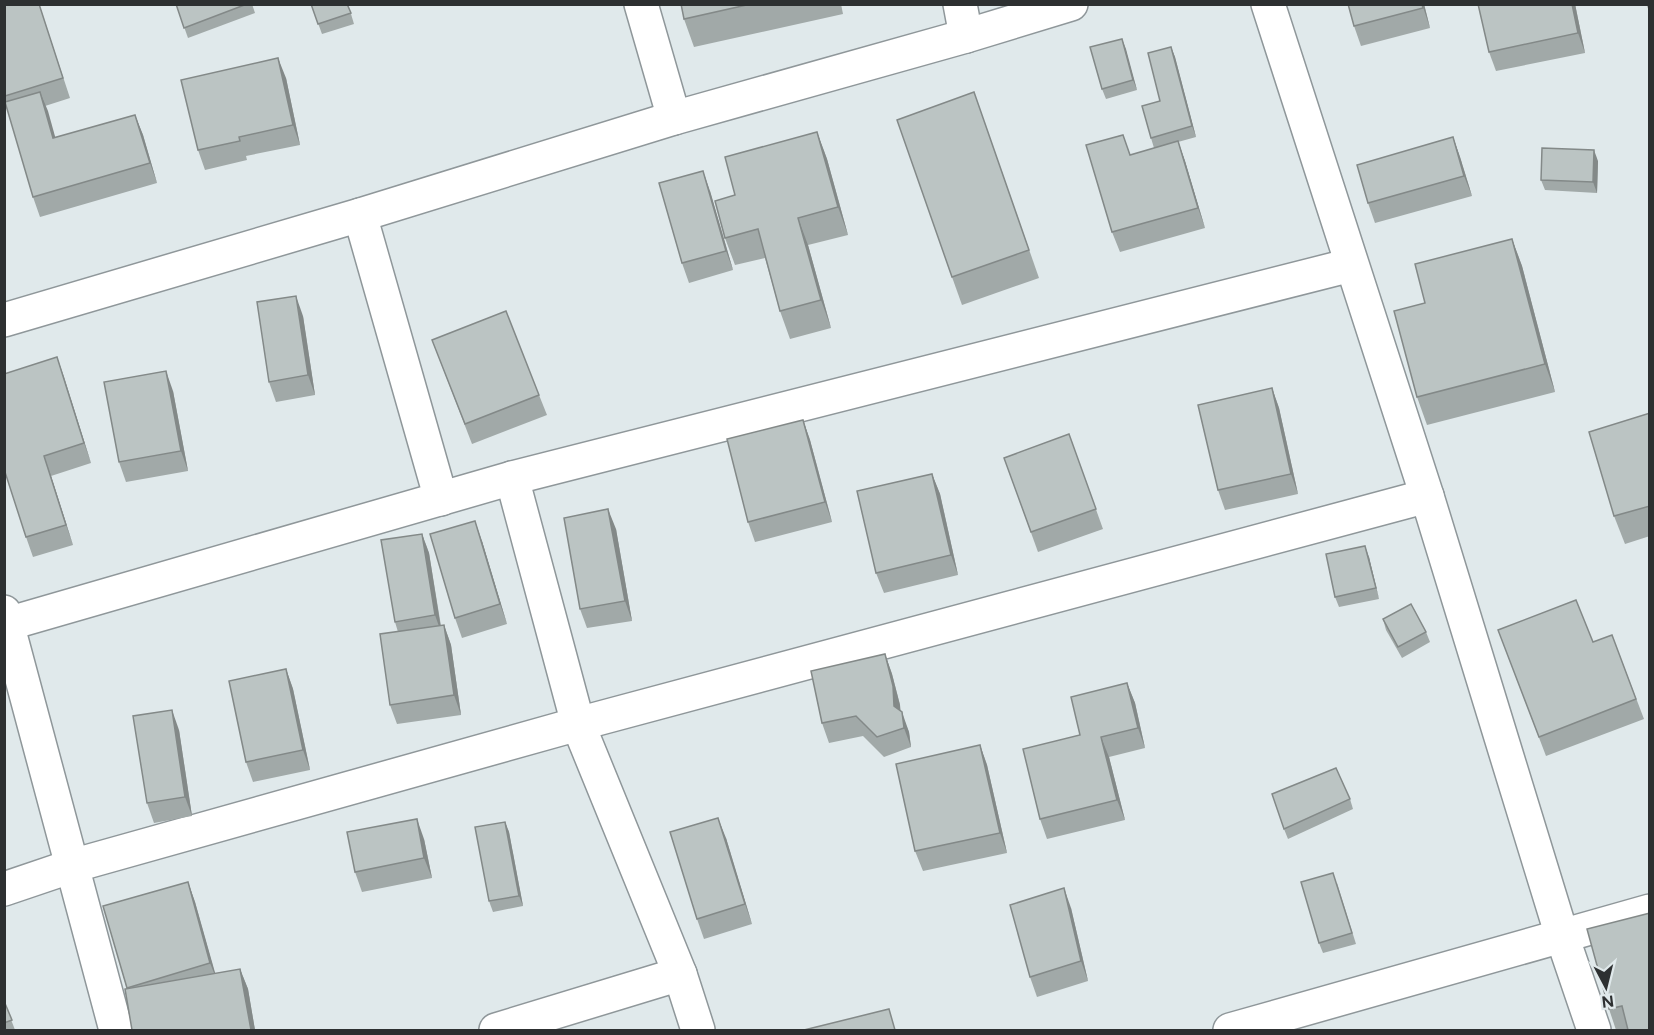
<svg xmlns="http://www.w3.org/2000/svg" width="1654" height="1035" font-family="Figtree,sans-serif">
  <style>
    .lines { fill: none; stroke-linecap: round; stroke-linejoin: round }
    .minor-casing { stroke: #8f979a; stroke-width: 36 }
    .minor { stroke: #fff; stroke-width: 33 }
    .wall { fill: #a1a9a8 }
    .shaded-wall { fill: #838988 }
    .building { fill: #bbc4c3; stroke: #838988; stroke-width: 1.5 }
  </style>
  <rect width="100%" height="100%" fill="#e0e9eb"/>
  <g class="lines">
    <defs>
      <g id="minor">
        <polyline points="641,4 674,118"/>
        <polyline points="960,4 966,36"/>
        <polyline points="1268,4 1427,496 1562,936 1594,1030"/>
        <polyline points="360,215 441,499"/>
        <polyline points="4,320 360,215 674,118 966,36 1071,4"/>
        <polyline points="512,478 578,724 680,974 698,1030"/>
        <polyline points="4,612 116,1030"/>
        <polyline points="7,624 512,478 1351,265"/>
        <polyline points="4,889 72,866 578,724 1427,496"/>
        <polyline points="496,1030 680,974"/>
        <polyline points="1230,1030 1650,911"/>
      </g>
    </defs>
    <use href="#minor" class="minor-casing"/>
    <use href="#minor" class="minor"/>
  </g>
  <g class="wall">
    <polygon points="39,4 70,98 45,106 55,138 135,115 143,135 157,183 40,217 33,197 4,94"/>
    <polygon points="176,4 252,4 255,13 188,38"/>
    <polygon points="311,4 348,4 354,24 322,34"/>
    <polygon points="681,4 841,4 843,14 694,47 684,19"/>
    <polygon points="1348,4 1424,4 1430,28 1361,46 1354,26"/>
    <polygon points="1575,4 1585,53 1496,71 1489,52"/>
    <polygon points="1646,4 1650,4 1650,13"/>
    <polygon points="1122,39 1137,90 1106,99 1102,89"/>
    <polygon points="1171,47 1175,57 1196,137 1178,142 1185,161 1205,228 1120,252 1112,232 1123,135 1130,155 1154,148 1151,138 1160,101"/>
    <polygon points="286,78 300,145 246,156 247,160 205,170 198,150"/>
    <polygon points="974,92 1039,278 962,305 952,277"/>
    <polygon points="817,132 827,159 848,235 808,245 831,328 790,339 780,311 765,258 735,265 725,238 735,195"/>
    <polygon points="1453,137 1460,157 1472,196 1375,223 1368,203"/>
    <polygon points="1598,161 1597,193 1545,190 1541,180"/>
    <polygon points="710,191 733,270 689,283 682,263"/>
    <polygon points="1512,239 1522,266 1555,392 1427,425 1417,397 1425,303"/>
    <polygon points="303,316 315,395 276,402 269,382"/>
    <polygon points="432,340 539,395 547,415 472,444"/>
    <polygon points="57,357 91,463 51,476 73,545 33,557 26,537"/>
    <polygon points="1272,388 1279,408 1298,494 1225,510 1218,490"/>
    <polygon points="173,391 188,471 126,482 119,462"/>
    <polygon points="1650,413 1650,536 1625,544 1614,516"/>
    <polygon points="803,420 810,440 832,522 755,542 748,522"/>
    <polygon points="1069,434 1103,529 1038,552 1004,458"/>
    <polygon points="932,474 940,494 958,575 884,593 876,573"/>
    <polygon points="616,529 632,621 587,628 580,609"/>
    <polygon points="422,534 429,553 441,626 444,625 451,645 461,715 397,724 390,705 398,632 395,622"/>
    <polygon points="482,541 507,624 462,638 455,618"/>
    <polygon points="1369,557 1379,599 1339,607 1335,597"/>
    <polygon points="1383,619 1426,632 1430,642 1402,658 1386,630"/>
    <polygon points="1498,630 1593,642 1612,635 1644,719 1546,756"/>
    <polygon points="885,654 892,674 900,705 900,711 909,732 911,747 884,757 863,736 829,743 822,723"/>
    <polygon points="286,669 293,689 310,770 253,782 246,762"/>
    <polygon points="1127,683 1135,703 1145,748 1109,757 1125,820 1047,839 1040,819"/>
    <polygon points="179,730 192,816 154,823 147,803"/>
    <polygon points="980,745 987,765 1007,853 923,871 915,851"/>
    <polygon points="1350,799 1353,809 1288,839 1284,829"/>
    <polygon points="505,822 509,832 523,906 493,912 489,901"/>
    <polygon points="726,838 752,924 704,939 697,919"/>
    <polygon points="424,839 432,878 362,892 355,872"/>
    <polygon points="188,882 195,902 215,974 240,969 248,989 255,1030 132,1030 127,989 103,906"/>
    <polygon points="1337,883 1356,944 1323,953 1319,943"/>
    <polygon points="1071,908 1088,981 1037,997 1030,977"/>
    <polygon points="1650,913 1650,1030 1616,1030 1609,1009"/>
    <polygon points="4,1001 15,1030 4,1030"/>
  </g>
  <g class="shaded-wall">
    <polygon points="1422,4 1424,4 1430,28"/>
    <polygon points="1572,4 1575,4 1585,53 1578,33"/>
    <polygon points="1122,39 1126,49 1137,90 1133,80"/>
    <polygon points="1171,47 1175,57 1196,137 1192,126"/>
    <polygon points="278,58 286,78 300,145 293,125"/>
    <polygon points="40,92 48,111 61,158 53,138"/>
    <polygon points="135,115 143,135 157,183 150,163"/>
    <polygon points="817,132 827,159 848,235 838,207"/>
    <polygon points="1453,137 1460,157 1472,196 1464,176"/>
    <polygon points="1178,141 1185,161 1205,228 1198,208"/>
    <polygon points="1594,150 1598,161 1597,193 1593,182"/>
    <polygon points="703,171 710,191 733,270 726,251"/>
    <polygon points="798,218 808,245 831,328 821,300"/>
    <polygon points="1512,239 1522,266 1555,392 1545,364"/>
    <polygon points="296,296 303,316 315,395 308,375"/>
    <polygon points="57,357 64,377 91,463 84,443"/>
    <polygon points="166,371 173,391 188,471 181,451"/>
    <polygon points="1272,388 1279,408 1298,494 1291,474"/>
    <polygon points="803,420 810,440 832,522 825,502"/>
    <polygon points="44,456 51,476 73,545 66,525"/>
    <polygon points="932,474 940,494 958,575 951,555"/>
    <polygon points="608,509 616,529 632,621 625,601"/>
    <polygon points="475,521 482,541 507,624 500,604"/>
    <polygon points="422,534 429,553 442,635 435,615"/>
    <polygon points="1365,546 1369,557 1379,599 1376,588"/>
    <polygon points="444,625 451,645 461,715 454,695"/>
    <polygon points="885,654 892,674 900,705 902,726 894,706"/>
    <polygon points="286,669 293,689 310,770 303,750"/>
    <polygon points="1127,683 1135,703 1145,748 1138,728"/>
    <polygon points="172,710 179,730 192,816 185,797"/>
    <polygon points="902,712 909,732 911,747 904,728"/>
    <polygon points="1101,737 1109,757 1125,820 1117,800"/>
    <polygon points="980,745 987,765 1007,853 1000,833"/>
    <polygon points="718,818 726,838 752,924 745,904"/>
    <polygon points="417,819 424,839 432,878 424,858"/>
    <polygon points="505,822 509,832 523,906 519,896"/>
    <polygon points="188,882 195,902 218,983 210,963"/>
    <polygon points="1064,888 1071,908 1088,981 1081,961"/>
    <polygon points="240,969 248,989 255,1030 251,1030"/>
  </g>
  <g class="building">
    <polygon points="4,4 39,4 63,78 5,96"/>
    <polygon points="176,4 247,4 184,28"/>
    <polygon points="311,4 347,4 351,13 318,24"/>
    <polygon points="681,4 751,4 684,19"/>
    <polygon points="1348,4 1422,4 1423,8 1354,26"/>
    <polygon points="1478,4 1572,4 1578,33 1489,52"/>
    <polygon points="1122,39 1133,80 1102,89 1090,47"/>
    <polygon points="1171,47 1192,126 1151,138 1142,106 1160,101 1148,53"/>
    <polygon points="278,58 293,125 239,137 240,141 198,150 181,80"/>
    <polygon points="40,92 53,138 135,115 150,163 33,197 5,102"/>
    <polygon points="974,92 1029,250 952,277 897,120"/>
    <polygon points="817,132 838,207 798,218 821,300 780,311 758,229 725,238 715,201 735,195 725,157"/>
    <polygon points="1123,135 1130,155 1178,141 1198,208 1112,232 1086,145"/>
    <polygon points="1453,137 1464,176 1368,203 1357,165"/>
    <polygon points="1542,148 1594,150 1593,182 1541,180"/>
    <polygon points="703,171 726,251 682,263 659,183"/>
    <polygon points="1512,239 1545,364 1417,397 1394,311 1425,303 1415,264"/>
    <polygon points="296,296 308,375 269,382 257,302"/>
    <polygon points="506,311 539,395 465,424 432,340"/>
    <polygon points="57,357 84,443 44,456 66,525 26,537 4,469 4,374"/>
    <polygon points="166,371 181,451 119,462 104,382"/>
    <polygon points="1272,388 1291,474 1218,490 1198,405"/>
    <polygon points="1650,413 1650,506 1614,516 1589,432"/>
    <polygon points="803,420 825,502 748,522 727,439"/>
    <polygon points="1069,434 1096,509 1031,532 1004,458"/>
    <polygon points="932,474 951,555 876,573 857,491"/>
    <polygon points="608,509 625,601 580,609 564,518"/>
    <polygon points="475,521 500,604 455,618 430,534"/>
    <polygon points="422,534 435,615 395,622 381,540"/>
    <polygon points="1365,546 1376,588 1335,597 1326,554"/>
    <polygon points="1576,600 1593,642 1612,635 1636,699 1539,737 1498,630"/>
    <polygon points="1411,604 1426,632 1398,647 1383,619"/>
    <polygon points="444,625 454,695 390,705 380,634"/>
    <polygon points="885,654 893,686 894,706 902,712 904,728 877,737 856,716 822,723 811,671"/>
    <polygon points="286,669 303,750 246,762 229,681"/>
    <polygon points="1127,683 1138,728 1101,737 1117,800 1040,819 1023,749 1080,735 1071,697"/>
    <polygon points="172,710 185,797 147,803 133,716"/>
    <polygon points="980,745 1000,833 915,851 896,764"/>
    <polygon points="1336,768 1350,799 1284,829 1272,794"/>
    <polygon points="718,818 745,904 697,919 670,832"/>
    <polygon points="417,819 424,858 355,872 347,832"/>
    <polygon points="505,822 519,896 489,901 475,827"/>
    <polygon points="1333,873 1352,933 1319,943 1301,882"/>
    <polygon points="188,882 210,963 127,988 103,906"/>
    <polygon points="1064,888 1081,961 1030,977 1010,905"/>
    <polygon points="1650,913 1650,1030 1628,1030 1622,1006 1609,1009 1587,929"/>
    <polygon points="240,969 251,1030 132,1030 125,989"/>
    <polygon points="4,1001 12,1020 4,1023"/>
    <polygon points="889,1009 895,1030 804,1030"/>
  </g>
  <rect width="1654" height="1035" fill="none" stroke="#2d3031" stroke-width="12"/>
  <g transform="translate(1606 987) rotate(173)" stroke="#e0e9eb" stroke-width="4.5" paint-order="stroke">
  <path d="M0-4.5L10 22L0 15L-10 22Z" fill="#2d3031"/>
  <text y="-9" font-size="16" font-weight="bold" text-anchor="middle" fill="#2d3031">N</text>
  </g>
</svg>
